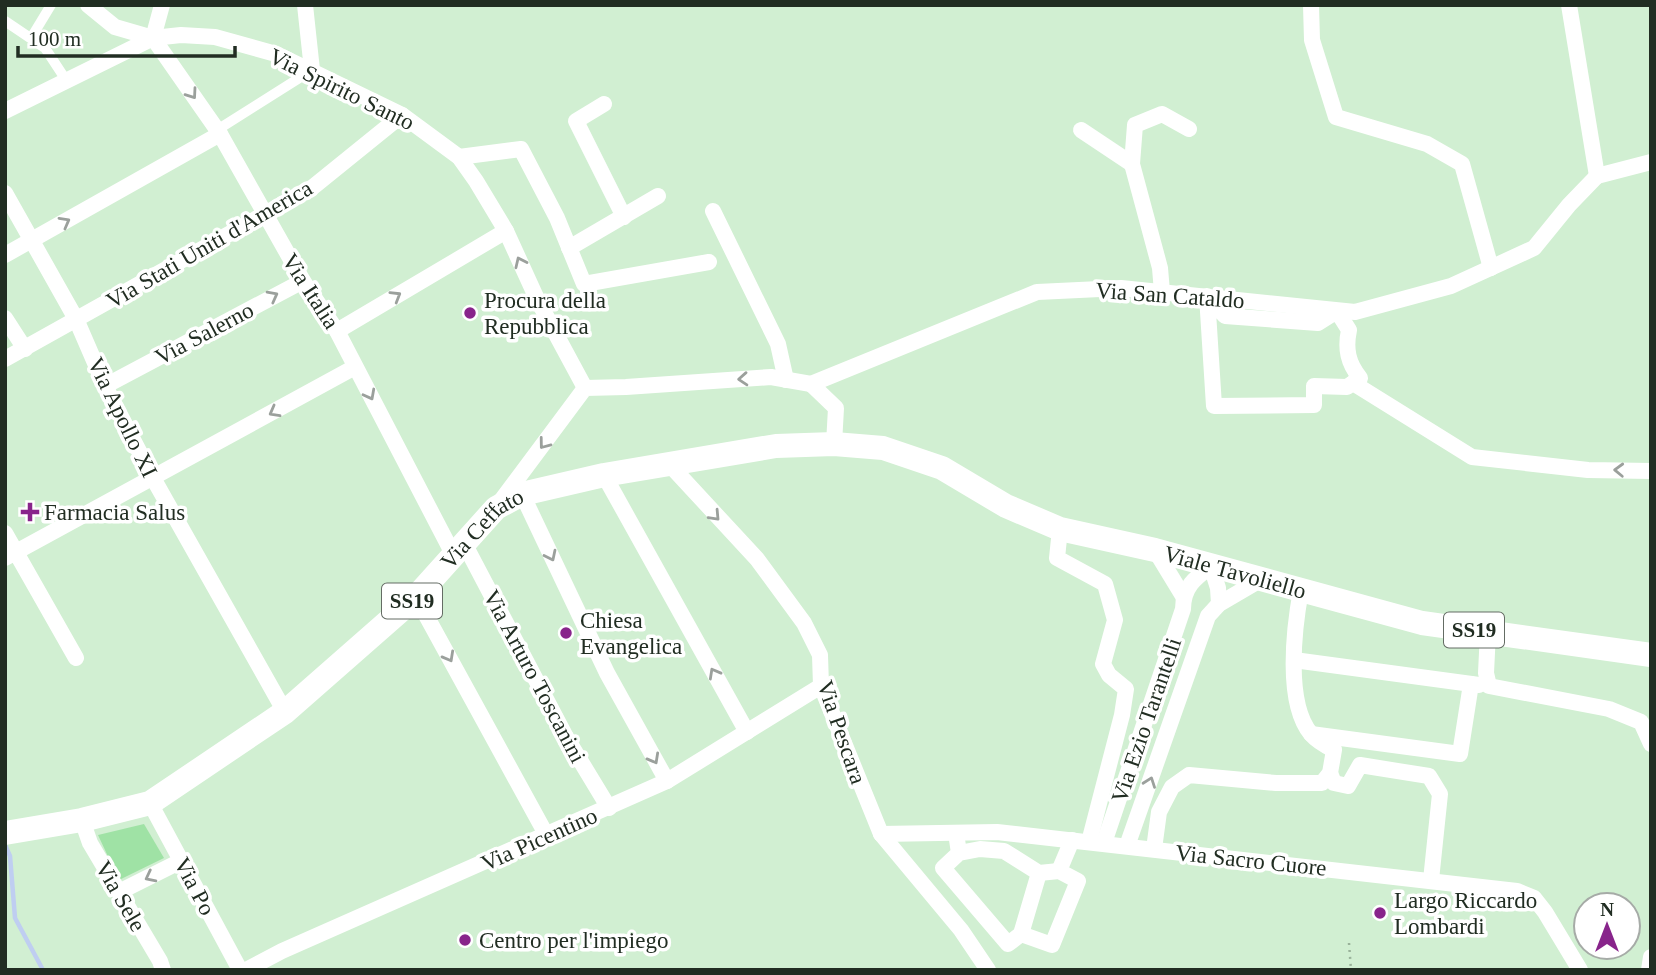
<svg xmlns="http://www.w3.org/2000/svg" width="1656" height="975" font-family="'Times New Roman',serif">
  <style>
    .green { fill: #9fe2a5 }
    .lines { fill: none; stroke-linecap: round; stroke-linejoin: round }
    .stream { stroke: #bfcef1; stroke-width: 4.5 }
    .path { stroke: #99b29a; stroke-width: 2.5; stroke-dasharray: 2 5; stroke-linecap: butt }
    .pedestrian { stroke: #fff; stroke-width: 10 }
    .minor { stroke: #fff; stroke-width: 16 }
    .primary { stroke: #fff; stroke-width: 24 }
    .oneway { stroke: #9ba09c }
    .poi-dot { fill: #88248b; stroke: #fff; stroke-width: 2.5 }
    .labels { text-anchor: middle; stroke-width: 7; stroke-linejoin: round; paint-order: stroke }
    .shield { fill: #fff; stroke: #646c64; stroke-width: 2 }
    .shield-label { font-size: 21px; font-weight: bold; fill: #212d22 }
    .street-label { font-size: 23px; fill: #212d22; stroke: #fff }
    .poi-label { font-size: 23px; fill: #212d22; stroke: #fff; text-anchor: start }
  </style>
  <rect width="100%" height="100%" fill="#d1efd2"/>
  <polygon class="green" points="144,824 164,858 119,880 98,835"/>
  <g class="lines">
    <polyline class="stream" points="5,845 10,856 15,918 43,970"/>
    <polyline class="path" points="1349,943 1351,970"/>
    <g class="pedestrian">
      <polyline points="5,21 45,48 66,80"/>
      <polyline points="31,38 51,5"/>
      <polyline points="217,130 312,70"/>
    </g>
    <g class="minor">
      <polyline points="88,5 115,27 153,38 181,35 215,37 276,54 402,115 459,157 476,181 506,231 537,299 585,388"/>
      <polyline points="305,5 312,70"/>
      <polyline points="1311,5 1312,40 1336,117 1427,144 1462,164 1491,268"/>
      <polyline points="1569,5 1597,176"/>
      <polyline points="153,38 220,134 303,281 337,331 453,554"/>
      <polyline points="153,38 162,5"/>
      <polyline points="604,104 576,121 624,217"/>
      <polyline points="5,111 153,38"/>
      <polyline points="1081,130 1132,164"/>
      <polyline points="459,157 521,149 557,218 584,284 709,262"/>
      <polyline points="1597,176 1651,162"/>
      <polyline points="5,193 76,319 105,386 153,478 285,712"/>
      <polyline points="713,211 778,344 786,380"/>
      <polyline points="569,248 658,196"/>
      <polyline points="5,255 220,134"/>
      <polyline points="1162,292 1160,268 1132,164 1135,125 1162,114 1189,129"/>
      <path d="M1207,296L1225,316L1318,323L1337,311L1349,330C1345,349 1348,363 1360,378L1347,387L1314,386V405L1214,406Z"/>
      <polyline points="5,318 25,349"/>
      <polyline points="337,331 506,231"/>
      <polyline points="5,359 313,187 402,115"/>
      <polyline points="1353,383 1472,457 1588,470 1651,471"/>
      <polyline points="811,384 1037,292 1121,288 1355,312 1451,286 1534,248 1569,205 1597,176"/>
      <polyline points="811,384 836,408 834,444"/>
      <polyline points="105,386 303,281"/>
      <polyline points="670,465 757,559 804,623 820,655 821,686 881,834 961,930 988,970"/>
      <polyline points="604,475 747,732"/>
      <polyline points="522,494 607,673 667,781"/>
      <polyline points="500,502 585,388 626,387 771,377 811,384"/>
      <polyline points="1060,529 1057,558 1105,584 1115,620 1103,664 1109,675 1126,689 1122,715 1089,842"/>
      <polyline points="5,533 76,658"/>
      <polyline points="464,543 566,737 609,808"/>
      <polyline points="1155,550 1183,596"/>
      <polyline points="5,558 355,367"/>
      <polyline points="416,597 547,836"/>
      <polyline points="1488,632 1486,673 1489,686 1609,709 1641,722 1651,744"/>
      <polyline points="1294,660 1479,685"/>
      <polyline points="1311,734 1460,754 1471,684"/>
      <polyline points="1330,773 1334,783 1348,786 1360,765 1429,776 1440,794 1431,880"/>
      <polyline points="150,803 240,970"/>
      <polyline points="82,820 90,843 160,961 163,970"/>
      <polyline points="956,833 959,853 943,868 1008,944 1021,934 1052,945 1078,881 1059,871 1039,873 1004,851 980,849 959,853"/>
      <polyline points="881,834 997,832 1517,891 1534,898 1545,912 1580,970"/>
      <path d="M1104,843L1183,609C1183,587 1195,578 1211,566L1218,588L1219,604"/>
      <polyline points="1127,846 1208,616 1219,604 1260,580"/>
      <path d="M1154,849L1159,812L1172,787L1189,775L1276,783H1322L1330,773L1334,750C1326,746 1317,741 1311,734C1285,703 1294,628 1301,590"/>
      <polyline points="1059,871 1072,840"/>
      <polyline points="119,892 181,861"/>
      <polyline points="1021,934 1039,873"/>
      <polyline points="246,970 282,951 667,781 821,686"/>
      <polyline points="1649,970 1651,957"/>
    </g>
    <path class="primary" id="s1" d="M5,833L82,820L150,803L285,712L416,597L496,508L522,494L604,475L776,446L834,444L883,448L942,468L1006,506L1060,529L1155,550L1422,623L1651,655"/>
  </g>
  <defs><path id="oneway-chevron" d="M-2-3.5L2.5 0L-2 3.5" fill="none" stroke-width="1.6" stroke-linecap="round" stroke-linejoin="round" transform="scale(1.75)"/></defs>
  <g class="oneway">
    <use href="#oneway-chevron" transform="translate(192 94) rotate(55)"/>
    <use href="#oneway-chevron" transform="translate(65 222) rotate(-29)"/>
    <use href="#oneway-chevron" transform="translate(520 262) rotate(-115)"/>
    <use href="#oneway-chevron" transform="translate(273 296) rotate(-28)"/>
    <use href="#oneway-chevron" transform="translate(396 296) rotate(-31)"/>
    <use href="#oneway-chevron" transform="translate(743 379) rotate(176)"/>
    <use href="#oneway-chevron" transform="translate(370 395) rotate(62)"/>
    <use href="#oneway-chevron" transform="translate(274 412) rotate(151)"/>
    <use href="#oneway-chevron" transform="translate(544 444) rotate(127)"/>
    <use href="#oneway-chevron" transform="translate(1619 470) rotate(-178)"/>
    <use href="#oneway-chevron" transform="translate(715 516) rotate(47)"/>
    <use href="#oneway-chevron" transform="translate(551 556) rotate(64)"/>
    <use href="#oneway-chevron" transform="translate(449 657) rotate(61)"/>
    <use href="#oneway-chevron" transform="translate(714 673) rotate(-119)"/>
    <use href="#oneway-chevron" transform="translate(654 759) rotate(61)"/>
    <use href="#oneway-chevron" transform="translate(1150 782) rotate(-70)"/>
    <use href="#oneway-chevron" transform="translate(150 877) rotate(153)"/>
  </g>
  <g class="poi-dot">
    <circle cx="470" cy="313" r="7"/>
    <path d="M26.5 501.5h7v7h7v7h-7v7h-7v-7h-7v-7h7z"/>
    <circle cx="566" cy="633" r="7"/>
    <circle cx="1380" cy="913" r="7"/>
    <circle cx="465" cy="940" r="7"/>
  </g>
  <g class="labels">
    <g class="shield">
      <rect x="382" y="583.5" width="60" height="35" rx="5"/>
      <rect x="1444" y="612.5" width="60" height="35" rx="5"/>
    </g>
    <g class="shield-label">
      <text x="412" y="608">SS19</text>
      <text x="1474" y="637">SS19</text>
    </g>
    <g class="street-label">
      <text transform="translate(342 89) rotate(26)" y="8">Via Spirito Santo</text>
      <text transform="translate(209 244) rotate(-30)" y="8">Via Stati Uniti d'America</text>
      <text transform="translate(311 291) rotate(57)" y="8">Via Italia</text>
      <text transform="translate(1170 295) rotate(4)" y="8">Via San Cataldo</text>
      <text transform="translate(204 333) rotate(-28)" y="8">Via Salerno</text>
      <text transform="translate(123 417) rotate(64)" y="8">Via Apollo XI</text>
      <text dy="8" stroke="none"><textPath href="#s1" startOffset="581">Via Ceffato</textPath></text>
      <text dy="8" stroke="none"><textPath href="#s1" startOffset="1376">Viale Tavoliello</textPath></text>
      <text transform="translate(535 676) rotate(62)" y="8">Via Arturo Toscanini</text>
      <text transform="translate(1146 720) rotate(-71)" y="8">Via Ezio Tarantelli</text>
      <text transform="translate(842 732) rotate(71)" y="8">Via Pescara</text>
      <text transform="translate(539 839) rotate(-24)" y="8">Via Picentino</text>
      <text transform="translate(1251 860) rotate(6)" y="8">Via Sacro Cuore</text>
      <text transform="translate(195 886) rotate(62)" y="8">Via Po</text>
      <text transform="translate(121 896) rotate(60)" y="8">Via Sele</text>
    </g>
    <g class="poi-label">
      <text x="484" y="308">Procura della<tspan x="484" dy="26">Repubblica</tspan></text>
      <text x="44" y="520">Farmacia Salus</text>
      <text x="580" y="628">Chiesa<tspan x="580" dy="26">Evangelica</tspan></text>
      <text x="1394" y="908">Largo Riccardo<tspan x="1394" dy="26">Lombardi</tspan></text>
      <text x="479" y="948">Centro per l'impiego</text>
    </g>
  </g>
  <rect width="1656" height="975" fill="none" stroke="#212d22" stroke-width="14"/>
  <g transform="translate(1607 926)"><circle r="33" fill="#ffffff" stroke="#a6aba7" stroke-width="2"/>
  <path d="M0-5L12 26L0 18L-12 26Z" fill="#88248b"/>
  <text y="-10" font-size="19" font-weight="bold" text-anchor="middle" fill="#212d22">N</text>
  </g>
  <path d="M18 46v10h217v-10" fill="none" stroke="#212d22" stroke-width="3.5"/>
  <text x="28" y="46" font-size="21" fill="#212d22" stroke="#ffffff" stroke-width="5" paint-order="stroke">100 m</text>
</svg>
